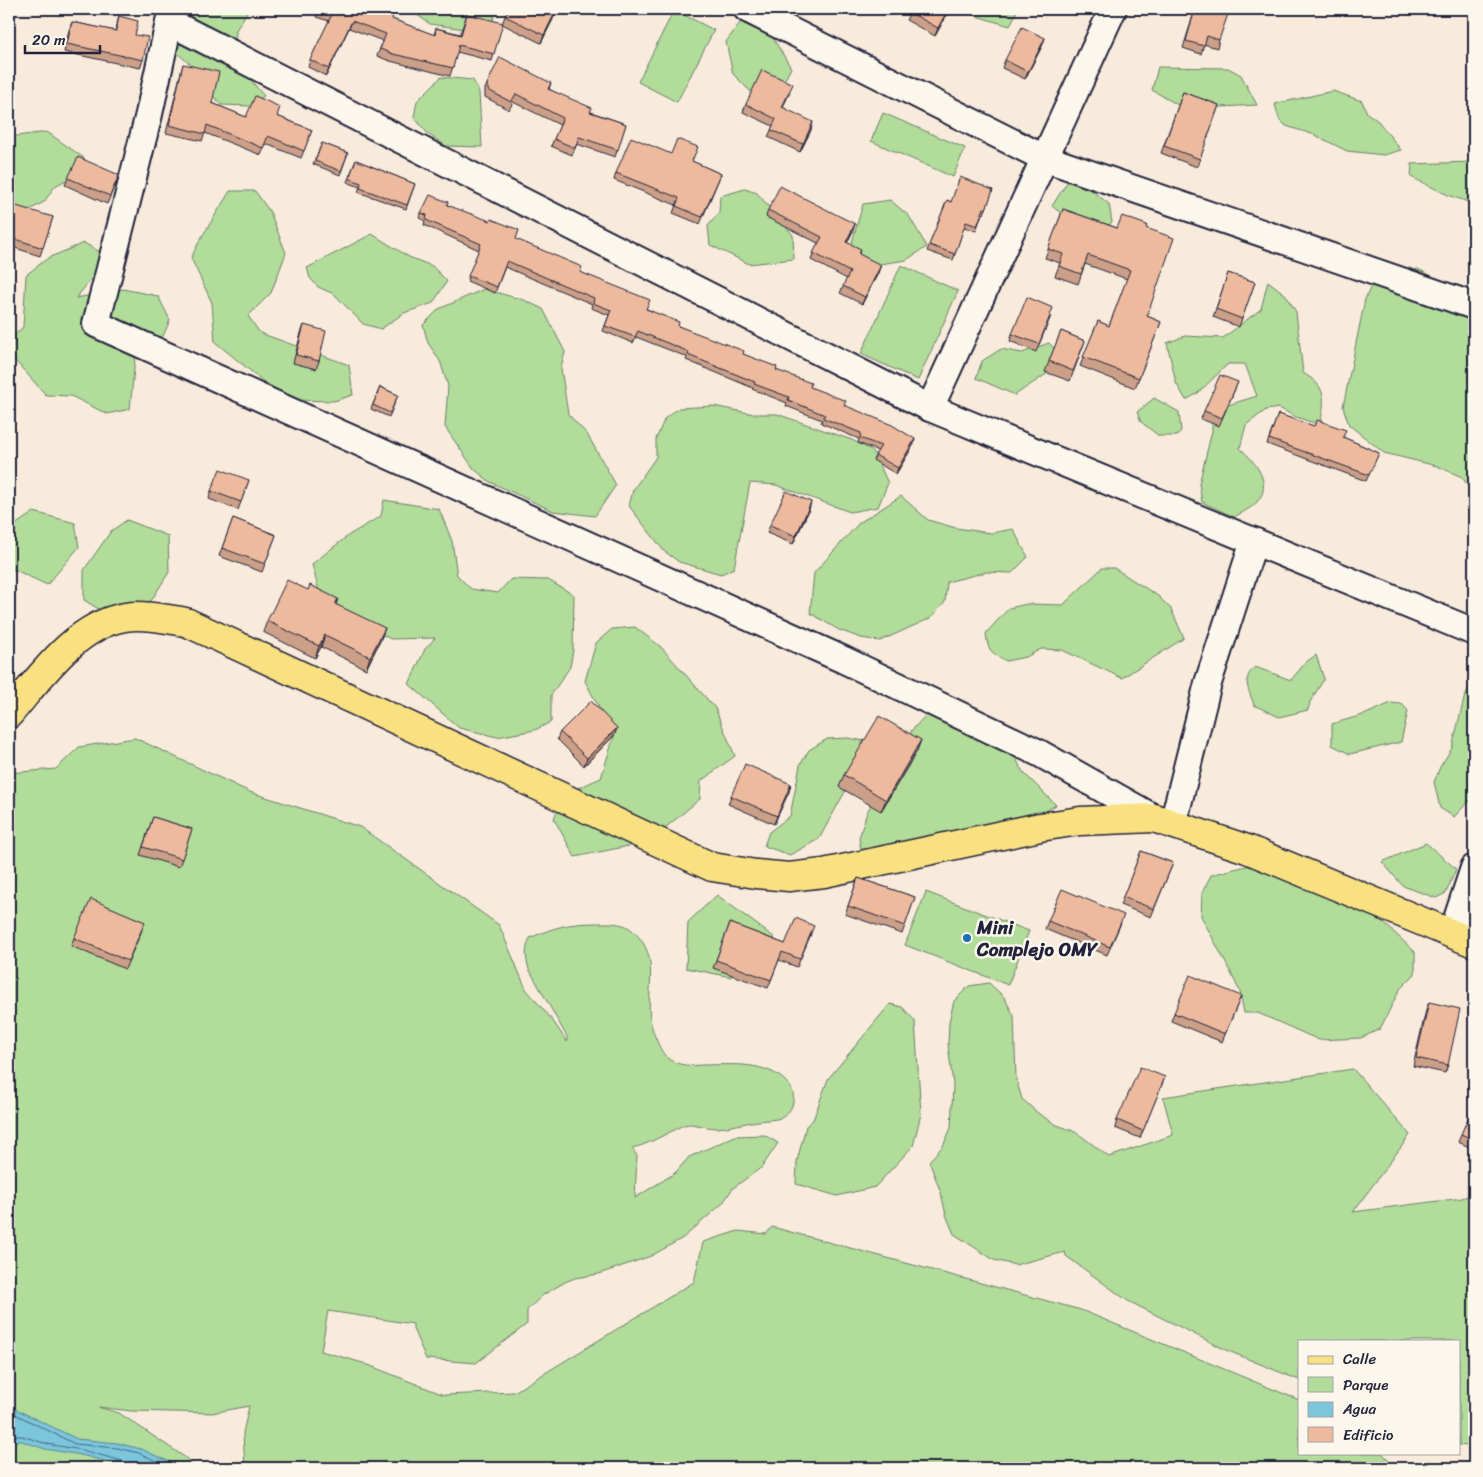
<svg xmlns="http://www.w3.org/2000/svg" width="1483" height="1477" font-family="Sriracha,sans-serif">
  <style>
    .green { fill: #b1dc99; stroke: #6a7f6a }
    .water { fill: #7cc6dc; stroke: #58849c }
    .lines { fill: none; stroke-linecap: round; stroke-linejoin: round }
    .shore { stroke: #46647b; stroke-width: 1 }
    .minor-casing { stroke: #22223b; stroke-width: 30 }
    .major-casing { stroke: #22223b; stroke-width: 31 }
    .minor { stroke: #fbf7ec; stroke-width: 26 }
    .major { stroke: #f9e181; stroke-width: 28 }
    .wall { fill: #cca088; stroke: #22223b }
    .shaded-wall { fill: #a6826f; stroke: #22223b }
    .building { fill: #edba9e; stroke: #22223b }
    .poi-dot { fill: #1f6fb2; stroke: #fbf7ec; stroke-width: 2 }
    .labels { text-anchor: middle; stroke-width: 5; stroke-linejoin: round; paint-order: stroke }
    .poi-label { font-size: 19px; font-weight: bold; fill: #22223b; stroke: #fbf7ec; text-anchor: start }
  </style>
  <rect width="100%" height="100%" fill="#f8ebdc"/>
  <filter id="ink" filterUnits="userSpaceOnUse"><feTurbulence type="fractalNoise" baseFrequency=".02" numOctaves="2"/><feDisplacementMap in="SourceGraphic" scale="10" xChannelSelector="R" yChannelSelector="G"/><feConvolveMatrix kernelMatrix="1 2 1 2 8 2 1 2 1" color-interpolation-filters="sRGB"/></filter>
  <g filter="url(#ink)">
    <g class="green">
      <polygon points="157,9 249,9 236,30 235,54 239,66 264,96 251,106 221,105 200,80 198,71 169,46"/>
      <polygon points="413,9 495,9 491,33 430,24 413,12"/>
      <polygon points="962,9 1018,9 1010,26 976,16"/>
      <polygon points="674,10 714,30 677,102 638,82"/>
      <polygon points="742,20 770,33 791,68 784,81 751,92 733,74 726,42"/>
      <polygon points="1158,67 1228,68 1241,75 1257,105 1185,109 1152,90"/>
      <polygon points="441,77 473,80 479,92 482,147 446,146 428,134 414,117 417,101"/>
      <polygon points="1333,91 1362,101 1367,113 1378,121 1401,150 1384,155 1347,151 1315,135 1286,126 1279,119 1275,104"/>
      <polygon points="883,113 965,148 953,177 871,141"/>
      <polygon points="47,132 84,158 88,168 55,186 44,202 24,213 9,216 9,137"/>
      <polygon points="1471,162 1474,163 1474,204 1448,195 1411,177 1412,164"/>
      <polygon points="1068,181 1091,190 1109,204 1112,222 1104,230 1080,229 1052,206"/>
      <polygon points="745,189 757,193 793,235 794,259 749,264 710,245 708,226 719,213 720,196"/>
      <polygon points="230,191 255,191 270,212 286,253 271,293 248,316 260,333 349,365 353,395 334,401 295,400 264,382 215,342 212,303 191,258 200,240"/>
      <polygon points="890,200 909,216 927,247 906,260 867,266 850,249 863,204"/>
      <polygon points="372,234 409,257 432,266 447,281 433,303 404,313 381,329 363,324 334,294 318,287 310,278 307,268"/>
      <polygon points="84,243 109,257 76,298 123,289 158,296 170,320 161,341 135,359 130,409 107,414 71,396 46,395 9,354 9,341 23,327 26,275 48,258"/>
      <polygon points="901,265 958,291 918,380 861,354"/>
      <polygon points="1418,269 1474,297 1474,496 1462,477 1437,466 1384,453 1349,425 1343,407 1365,299 1375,278"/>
      <path d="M1268,281L1286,295L1296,312L1303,373C1328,387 1325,400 1320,425L1296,417L1279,408L1266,410L1246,425L1240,448C1254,461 1274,483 1257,502C1252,508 1241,513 1234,517L1202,502L1199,484L1212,431V410L1257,396L1245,364H1228L1198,393L1186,400L1176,383L1167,343L1185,336L1223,338L1261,309Z"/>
      <polygon points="484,289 524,300 543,309 565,352 561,368 568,414 587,434 616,485 595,516 553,511 490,482 474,469 445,427 448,386 440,361 428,343 423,325 439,309"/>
      <polygon points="1049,343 1063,358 1051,371 1015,395 976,378 982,361 1001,349 1022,353"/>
      <polygon points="1154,398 1179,412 1181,431 1177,436 1159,436 1141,422 1137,412"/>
      <polygon points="713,406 754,414 777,414 852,440 873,451 888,483 878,507 850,512 776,485 750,483 734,568 721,574 679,562 664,551 629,506 633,490 656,457 656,439 665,418 679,408"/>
      <polygon points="901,496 928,520 956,528 991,533 1013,529 1028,557 1012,573 987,572 947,582 945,602 931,618 880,641 861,638 839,630 810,613 814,573 859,523"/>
      <polygon points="384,500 439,509 452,541 457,575 471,589 498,593 511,579 548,580 574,595 573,650 570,667 551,695 551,722 535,730 497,737 459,728 409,684 425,649 435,638 391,639 352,621 321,600 312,564 349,535 381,516"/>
      <polygon points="34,512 75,523 79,547 47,585 9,567 12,527"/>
      <polygon points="127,520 168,536 169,572 151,601 105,613 84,600 84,570 111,531"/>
      <path d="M1102,568H1114L1158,596L1171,609L1184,638L1122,678L1062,650L1041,649L1026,657L1006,661C990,651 988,652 986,633L1009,608L1027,604L1063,605Z"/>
      <polygon points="635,627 661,647 715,708 735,756 701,781 700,799 648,842 575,857 554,819 562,795 601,778 614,736 585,681 596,643 612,629"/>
      <path d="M1316,655L1324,679L1310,702L1308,710L1279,717L1254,705C1249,690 1241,679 1255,667L1291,680L1306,662Z"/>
      <polygon points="1474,677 1474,800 1468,802 1454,817 1440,808 1434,782 1440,767 1452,748 1464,699"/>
      <polygon points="1391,703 1402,704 1408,711 1401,742 1350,754 1332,745 1332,724 1366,714"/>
      <polygon points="944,712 1015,757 1023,772 1056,805 979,851 959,856 943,863 858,871 864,868 859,838 867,812 879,791 909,759 911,731 925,716"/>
      <path d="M135,738L250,792L360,827L499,925L526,989L553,1021L567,1042V1037L529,969C525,957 525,949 530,938C559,925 572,923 603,923C611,923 618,923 626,926C638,932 649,949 650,963C653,993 643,1011 657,1041C660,1048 663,1055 669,1059C678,1066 692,1066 702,1065C731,1065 767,1060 788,1084C794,1090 795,1100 791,1108C789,1112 784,1117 781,1118C774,1120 765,1120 758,1121C744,1123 731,1127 717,1128C708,1128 700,1125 691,1124C681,1124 678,1129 670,1132C658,1138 646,1145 632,1148L637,1156L635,1198L675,1173L689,1157L735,1136L764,1135L778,1143L762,1167L733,1188L722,1204L683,1238L651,1256L599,1274L575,1278L565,1282L543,1295L527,1310V1324L476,1363L426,1359L413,1329V1324L328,1311L321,1351L363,1363L444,1395L514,1392L694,1282L703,1242L738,1231L766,1234L772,1227L1081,1310L1299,1400V1453H1382L1390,1461V1468H245L243,1433L249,1406L212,1413L131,1411L98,1407L119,1413L186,1458L195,1468H9V773L56,769L79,747Z"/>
      <polygon points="848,738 865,741 863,759 819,839 790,855 764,846 769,832 790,816 800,765 809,750 827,739"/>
      <polygon points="1426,843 1456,869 1446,893 1436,898 1403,886 1382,862"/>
      <polygon points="1254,864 1353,898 1384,923 1415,952 1415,974 1400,989 1380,1029 1361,1038 1319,1040 1258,1013 1244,1013 1240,992 1231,973 1201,916 1202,893 1211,875"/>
      <polygon points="926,892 1029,931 1008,985 905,945"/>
      <polygon points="717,895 775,938 731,977 686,968 688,922"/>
      <polygon points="989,983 1004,997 1014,1016 1016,1079 1022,1099 1039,1114 1057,1125 1076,1132 1109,1157 1173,1135 1163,1097 1353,1069 1410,1135 1353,1212 1462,1198 1474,1194 1474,1447 1459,1445 1459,1341 1299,1341 1299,1380 1226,1350 1128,1301 1066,1256 1065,1252 1015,1265 994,1260 954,1234 946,1215 941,1193 929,1161 943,1146 951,1128 953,1085 948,1044 949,1022 954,1001 969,986"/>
      <polygon points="890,1004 902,1007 915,1021 921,1114 913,1146 875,1187 837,1196 796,1184 797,1161 806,1126 813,1120 828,1079"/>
    </g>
    <polygon class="water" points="9,1406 77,1439 117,1443 141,1449 183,1468 132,1468 81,1455 45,1449 22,1441 9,1441"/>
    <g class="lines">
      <g class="shore">
        <polyline points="9,1411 75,1444 117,1448 139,1453 171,1468"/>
        <polyline points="9,1436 22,1436 47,1444 82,1450 122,1461 126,1464 127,1468"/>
      </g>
      <defs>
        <g id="minor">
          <polyline points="172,9 149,114 96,324 844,660 1039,753 1154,818"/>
          <polyline points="747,9 1044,158 1474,306"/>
          <polyline points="169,22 930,408 1474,632"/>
          <polyline points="930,408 1113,9"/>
          <polyline points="1173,824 1208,683 1254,541"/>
          <polyline points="1452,934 1474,868"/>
        </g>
        <path id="major" d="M9,714C39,679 75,625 125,617C145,614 166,619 186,622L712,867L756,874L789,877L824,873L1040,827L1080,821L1154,818L1247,849L1474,943"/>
      </defs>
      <use href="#minor" class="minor-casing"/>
      <use href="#major" class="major-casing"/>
      <use href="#minor" class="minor"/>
      <use href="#major" class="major"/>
    </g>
    <g class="wall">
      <polygon points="319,9 392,19 434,35 436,28 460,34 467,14 494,54 492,61 457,52 450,76 390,61 377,56 383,41 349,28 326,76 308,67 310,60 329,21 316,17"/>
      <polygon points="898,9 950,9 935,36 906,20 909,14"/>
      <polygon points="1195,9 1219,40 1217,48 1204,44 1201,54 1183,48"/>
      <polygon points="1292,9 1303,9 1302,13"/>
      <polygon points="119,16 135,35 143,60 140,68 64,52 69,30 72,22 115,31"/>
      <polygon points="505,16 553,19 541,43 502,24"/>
      <polygon points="1045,38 1042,46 1025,79 1002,68 1005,60"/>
      <polygon points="183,64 212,103 246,117 277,116 312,130 301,158 266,144 261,155 205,133 202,141 166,133 181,72"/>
      <polygon points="488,82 551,83 549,89 591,112 626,124 615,157 577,144 572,155 551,146 560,125 513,102 509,110 485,97 485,89"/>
      <polygon points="790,92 783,107 811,130 800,152 768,137 773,126 743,112 746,104"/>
      <polygon points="1183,92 1219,105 1197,167 1161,153"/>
      <polygon points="322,143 348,153 340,175 313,164"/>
      <polygon points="356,160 415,184 406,209 358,192 360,187 347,182"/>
      <polygon points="692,161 721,174 700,224 673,213 676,205 614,180 616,173"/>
      <polygon points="68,178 116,183 107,204 65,185"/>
      <polygon points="993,190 984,214 982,214 976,231 964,227 953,260 927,251 947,200 951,202"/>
      <polygon points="447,205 580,272 678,326 743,354 810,387 914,444 896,474 873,460 878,451 858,443 859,439 821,423 822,420 786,406 787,403 752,389 753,388 686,360 687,357 636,337 633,343 603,331 609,315 591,308 592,304 505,267 495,293 467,281 479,250 424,225 425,221 419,218 421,213"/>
      <polygon points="9,209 53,217 40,256 9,246"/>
      <polygon points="1063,209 1117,228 1146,228 1147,316 1161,322 1135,388 1080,366 1098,321 1109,326 1127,279 1085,264 1078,284 1055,276 1060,263 1045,258"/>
      <polygon points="768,210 853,231 847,242 878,273 862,304 840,293 847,279 811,260 818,243 766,217"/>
      <polygon points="1228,273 1255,282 1239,327 1213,317"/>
      <polygon points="1051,316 1036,352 1010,341 1012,334"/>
      <polygon points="304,325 319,361 316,369 293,363 301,333"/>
      <polygon points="1061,331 1085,341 1070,381 1045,372"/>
      <polygon points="1238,382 1219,426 1201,419 1204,411"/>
      <polygon points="380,387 398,395 389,417 371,409"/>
      <polygon points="1278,414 1343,437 1379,453 1366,481 1267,444"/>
      <polygon points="249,480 238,510 209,499 211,491"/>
      <polygon points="809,510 793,544 767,533 770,525"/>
      <polygon points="233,518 276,535 262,572 219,556"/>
      <polygon points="308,590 338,599 336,604 381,639 366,669 321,647 315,658 263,632 267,621"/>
      <polygon points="617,728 614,736 584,766 557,739 560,732"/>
      <polygon points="917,751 881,811 839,787 844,775"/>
      <polygon points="791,784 774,824 728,804 731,796"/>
      <polygon points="153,817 192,829 179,867 140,855"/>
      <polygon points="1141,851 1173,863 1151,917 1120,905"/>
      <polygon points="858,878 915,897 902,934 845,914"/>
      <polygon points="1048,921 1121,923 1107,955 1045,929"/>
      <polygon points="730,923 785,944 811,934 797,967 779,960 768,988 713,968"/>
      <polygon points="142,930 125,969 71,946 74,938"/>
      <polygon points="1241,996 1222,1042 1171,1021 1174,1013"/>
      <polygon points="1429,1002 1448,1065 1445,1073 1413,1066 1426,1010"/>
      <polygon points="1165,1077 1140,1138 1115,1128 1117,1120"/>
      <polygon points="1474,1105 1474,1149 1458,1142"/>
    </g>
    <g class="shaded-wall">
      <polygon points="948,9 950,9 935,36 938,28"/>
      <polygon points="556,11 553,19 541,43 544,35"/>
      <polygon points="352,21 349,28 326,76 329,69"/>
      <polygon points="1045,38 1042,46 1025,79 1028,72"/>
      <polygon points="813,122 811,130 800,152 803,144"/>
      <polygon points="855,224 853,231 844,249 846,242"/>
      <polygon points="881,265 878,273 862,304 865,297"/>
      <polygon points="915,439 914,444 896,474 898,468"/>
      <polygon points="811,502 809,510 793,544 796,536"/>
      <polygon points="385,628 381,639 366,669 370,657"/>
      <polygon points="325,635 321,647 315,658 319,646"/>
      <polygon points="617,728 614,736 584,766 587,758"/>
      <polygon points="921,740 917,751 881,811 886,800"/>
      <polygon points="791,784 789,792 774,824 777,816"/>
    </g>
    <g class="building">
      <polygon points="319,9 395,9 392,19 435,35 436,28 461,35 467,14 503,23 494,54 459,45 453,68 393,54 380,49 386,34 352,21 329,69 310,60 332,14 319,10"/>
      <polygon points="509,9 552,9 556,11 544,35 505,16"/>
      <polygon points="911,9 948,9 938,28 909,12"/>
      <polygon points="1195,9 1209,9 1228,14 1219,40 1207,36 1204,46 1186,41"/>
      <polygon points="119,16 138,21 135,35 148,37 143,60 67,44 72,22 116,31"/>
      <polygon points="1022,27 1045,38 1028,72 1005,60"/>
      <polygon points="500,57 551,83 548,89 592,108 590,112 626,124 618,150 579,137 575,148 554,139 563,118 516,94 511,102 488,90 488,82"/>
      <polygon points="183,64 219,72 212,103 246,117 255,96 280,107 277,116 312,130 304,151 268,136 263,148 207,125 205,134 169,125"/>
      <polygon points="762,70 793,84 782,107 813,122 803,144 771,130 776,119 746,104"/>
      <polygon points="1183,92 1219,105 1200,159 1164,146"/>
      <polygon points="631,137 671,154 677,139 698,147 692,161 721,174 702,217 676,206 679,198 616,173"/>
      <polygon points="322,143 348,153 341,171 315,161"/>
      <polygon points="78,157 119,175 110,196 68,178"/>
      <polygon points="356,160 415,184 407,205 360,188 361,183 349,178"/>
      <polygon points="960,177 993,190 986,209 984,208 977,226 966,222 955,254 929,245 947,200 951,202"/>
      <polygon points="780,186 855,224 846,242 861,249 859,254 881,265 865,297 843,286 850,272 813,253 822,237 768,210"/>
      <polygon points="430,195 448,202 447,205 490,221 491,219 519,230 516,239 582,267 580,272 650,300 646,309 679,322 678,326 744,351 743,354 777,367 776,370 811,383 810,387 846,401 844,405 892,425 915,439 898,468 875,455 881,446 860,438 861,433 823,418 825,415 788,400 789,397 754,384 755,382 688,355 689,352 638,331 635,337 605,326 611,310 593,303 594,298 507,261 497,287 468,276 481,244 426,220 427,215 421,213"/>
      <polygon points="13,205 53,217 43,248 9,237 9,209 12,210"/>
      <polygon points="1063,209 1117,228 1122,216 1147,225 1146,228 1174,238 1147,316 1161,322 1139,378 1083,357 1098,321 1109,326 1130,270 1088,255 1081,274 1059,266 1063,254 1048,249"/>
      <polygon points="1228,273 1255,282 1242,319 1216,309"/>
      <polygon points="1027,297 1053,308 1039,344 1012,334"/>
      <polygon points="304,325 326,331 319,361 296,355"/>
      <polygon points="1061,331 1085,341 1073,371 1049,361"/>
      <polygon points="1220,375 1238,382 1222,418 1204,411"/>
      <polygon points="380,387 398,395 390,413 373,405"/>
      <polygon points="1278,414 1314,426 1317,420 1346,430 1343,437 1379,453 1369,475 1269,439"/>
      <polygon points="220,469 249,480 241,502 211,491"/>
      <polygon points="786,491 811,502 796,536 770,525"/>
      <polygon points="233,518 276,535 265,564 222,548"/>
      <polygon points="287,580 308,590 310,585 338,599 335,604 385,628 370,657 325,635 319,646 267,621"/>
      <polygon points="591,701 617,728 587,758 560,732"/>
      <polygon points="879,716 921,740 886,800 844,775"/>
      <polygon points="745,764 791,784 777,816 731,796"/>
      <polygon points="153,817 192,829 182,859 143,847"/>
      <polygon points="1141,851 1173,863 1154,909 1123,897"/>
      <polygon points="858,878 915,897 905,926 848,906"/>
      <polygon points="1062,889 1124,915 1110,947 1048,921"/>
      <polygon points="91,899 145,922 128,961 74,938"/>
      <polygon points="796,918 814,926 800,959 782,952 771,980 716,960 730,923 785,944"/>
      <polygon points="1190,975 1241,996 1225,1034 1174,1013"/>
      <polygon points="1429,1002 1460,1009 1448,1065 1416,1058"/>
      <polygon points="1140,1067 1165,1077 1143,1131 1117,1120"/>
      <polygon points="1474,1105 1474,1140 1461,1134"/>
    </g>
  </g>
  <circle class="poi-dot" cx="967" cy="938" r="5"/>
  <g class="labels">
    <g class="poi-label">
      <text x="977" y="934">Mini<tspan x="977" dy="22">Complejo OMY</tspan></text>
    </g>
  </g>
  <rect width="1483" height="1477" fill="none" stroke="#fbf7ec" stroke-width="30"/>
  <rect x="15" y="15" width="1453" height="1447" fill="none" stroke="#22223b" stroke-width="2" filter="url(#ink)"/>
  <rect x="1298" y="1340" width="162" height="115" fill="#fbf7ec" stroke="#a4a2a5"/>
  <rect x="1308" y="1356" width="25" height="8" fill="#f9e181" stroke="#a4a2a5"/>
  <text x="1343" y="1364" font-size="15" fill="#22223b">Calle</text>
  <rect x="1308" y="1377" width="25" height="15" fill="#b1dc99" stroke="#a4a2a5"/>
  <text x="1343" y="1390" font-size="15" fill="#22223b">Parque</text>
  <rect x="1308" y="1402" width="25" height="15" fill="#7cc6dc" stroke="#a4a2a5"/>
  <text x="1343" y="1414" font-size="15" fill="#22223b">Agua</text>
  <rect x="1308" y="1427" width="25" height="15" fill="#edba9e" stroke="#a4a2a5"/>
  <text x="1343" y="1440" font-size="15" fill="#22223b">Edificio</text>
  <path d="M25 45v8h75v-8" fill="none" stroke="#22223b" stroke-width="2.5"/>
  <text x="32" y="45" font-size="15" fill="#22223b" stroke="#fbf7ec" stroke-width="4" paint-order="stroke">20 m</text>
</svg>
